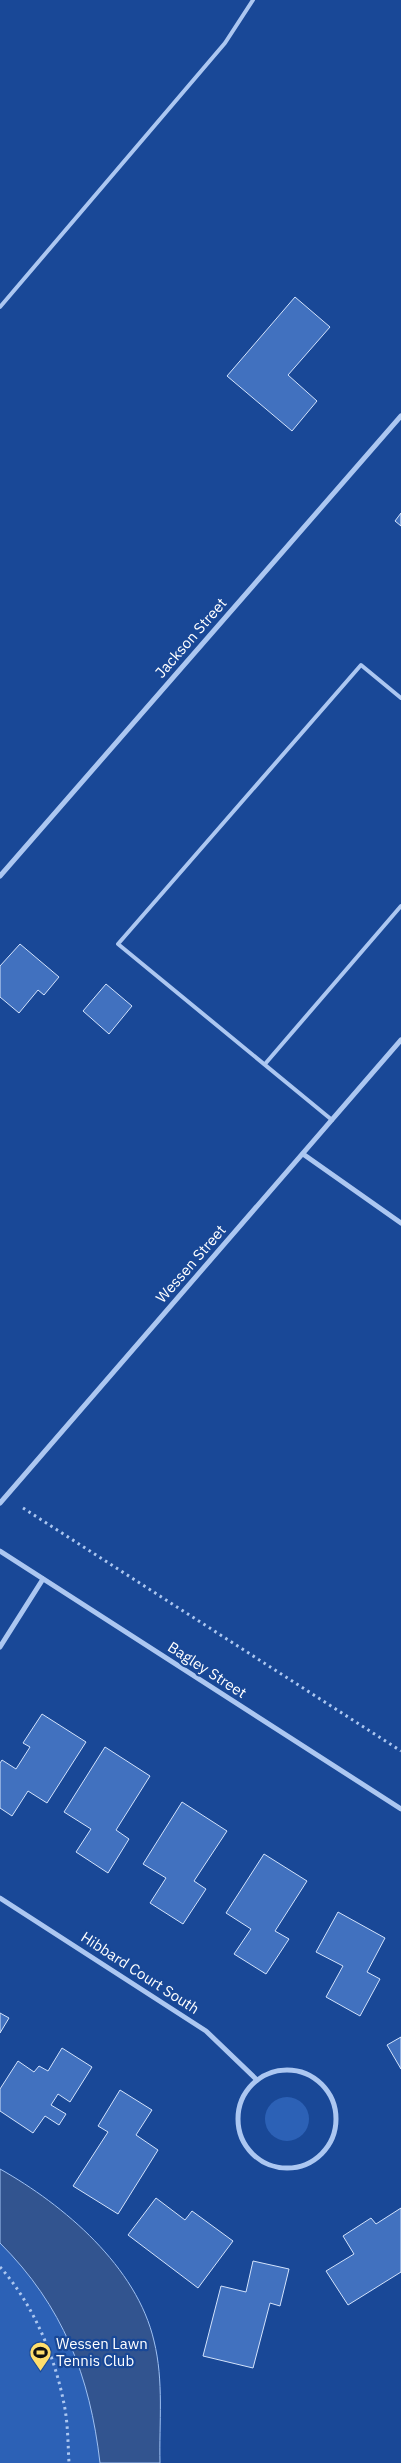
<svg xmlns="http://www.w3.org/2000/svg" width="401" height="2463" font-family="'IBM Plex Sans',sans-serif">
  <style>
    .green { fill: #2c61b6 }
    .water { fill: #32548f; stroke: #9fc1f3 }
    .building { fill: #4171bf; stroke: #d3e3fc }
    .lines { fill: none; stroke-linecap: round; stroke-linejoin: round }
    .path { stroke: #acc7f1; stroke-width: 3; stroke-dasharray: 2.5 4; stroke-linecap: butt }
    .service { stroke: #acc7f1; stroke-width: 4 }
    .minor { stroke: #acc7f1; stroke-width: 5 }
    .labels { text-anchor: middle; stroke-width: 4.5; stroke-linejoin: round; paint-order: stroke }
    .street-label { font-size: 15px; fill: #fff; stroke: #194897 }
    .poi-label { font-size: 15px; fill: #fff; stroke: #194897; text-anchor: start }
  </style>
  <rect width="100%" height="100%" fill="#194897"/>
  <g class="green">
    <circle cx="287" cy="2119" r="22"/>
    <path d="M0,2243C63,2306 90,2376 100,2463H0Z"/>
  </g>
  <path class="water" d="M0,2169C64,2205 137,2267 154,2341C164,2381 159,2423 160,2463H100C90,2376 63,2306 0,2243Z"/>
  <g class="building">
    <polygon points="295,297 330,327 288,375 317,401 292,431 227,376"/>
    <polygon points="401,513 401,526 395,521"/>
    <polygon points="20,944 59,977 44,995 38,990 19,1013 0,997 0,966"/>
    <polygon points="106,984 132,1006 109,1034 83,1011"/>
    <polygon points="42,1714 86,1742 47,1803 28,1791 12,1816 0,1808 0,1763 2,1760 16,1769 30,1747 23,1743"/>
    <polygon points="105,1747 150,1776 116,1830 129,1839 108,1873 76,1852 91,1829 64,1812"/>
    <polygon points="182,1802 227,1831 194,1881 206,1889 183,1924 150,1903 166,1878 143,1864"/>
    <polygon points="264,1854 307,1881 275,1931 289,1939 266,1974 234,1954 251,1929 226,1913"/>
    <polygon points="338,1912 385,1938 367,1972 380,1979 360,2016 326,1997 343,1966 316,1952"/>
    <polygon points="0,2013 9,2018 0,2033"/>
    <polygon points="401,2037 401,2069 387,2045"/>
    <polygon points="62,2048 92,2067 70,2102 58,2094 51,2105 66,2114 59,2125 45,2116 33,2133 0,2111 0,2089 18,2061 34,2072 39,2066 48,2071"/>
    <polygon points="120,2090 152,2110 136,2135 158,2150 118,2214 73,2186 108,2132 98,2126"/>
    <polygon points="156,2198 185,2220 192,2211 233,2241 198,2288 128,2235"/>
    <polygon points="401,2208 401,2272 348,2305 326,2271 354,2254 343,2236 371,2218 376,2224"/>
    <polygon points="253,2261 289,2269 280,2306 270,2303 253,2368 203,2356 221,2286 246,2292"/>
  </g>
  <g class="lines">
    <g class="path">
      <polyline points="23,1508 401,1751"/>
      <path d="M0,2267C34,2305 56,2359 65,2409C68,2427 68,2445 69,2463"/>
    </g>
    <g class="service">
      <polyline points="0,307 225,43 253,0"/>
      <polyline points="265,1064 401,906"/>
      <polyline points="332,1120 118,944 361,665 401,698"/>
    </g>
    <g class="minor">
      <polyline points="0,876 401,416"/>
      <polyline points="303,1154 401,1223"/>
      <polyline points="0,1503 401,1040"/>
      <polyline points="0,1551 401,1809"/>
      <polyline points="0,1647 43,1579"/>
      <polyline points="0,1898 206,2031 257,2080"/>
      <circle cx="287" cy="2119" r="49"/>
    </g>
  </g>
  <defs>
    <symbol id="stadium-pin" viewBox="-11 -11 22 30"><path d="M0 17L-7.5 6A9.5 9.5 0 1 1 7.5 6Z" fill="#ffde6c" stroke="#194897"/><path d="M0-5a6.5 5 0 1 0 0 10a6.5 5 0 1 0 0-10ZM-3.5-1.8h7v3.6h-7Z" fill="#111"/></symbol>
  </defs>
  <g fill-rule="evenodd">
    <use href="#stadium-pin" x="28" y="2340" width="25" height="34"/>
  </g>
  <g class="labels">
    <g class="street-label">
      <text transform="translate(191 638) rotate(-49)" y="5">Jackson Street</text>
      <text transform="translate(191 1264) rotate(-49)" y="5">Wessen Street</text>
      <text transform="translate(207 1670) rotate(33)" y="5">Bagley Street</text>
      <text transform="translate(140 1973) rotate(33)" y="5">Hibbard Court South</text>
    </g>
    <g class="poi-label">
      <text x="56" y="2349">Wessen Lawn<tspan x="56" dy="17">Tennis Club</tspan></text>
    </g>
  </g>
</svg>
